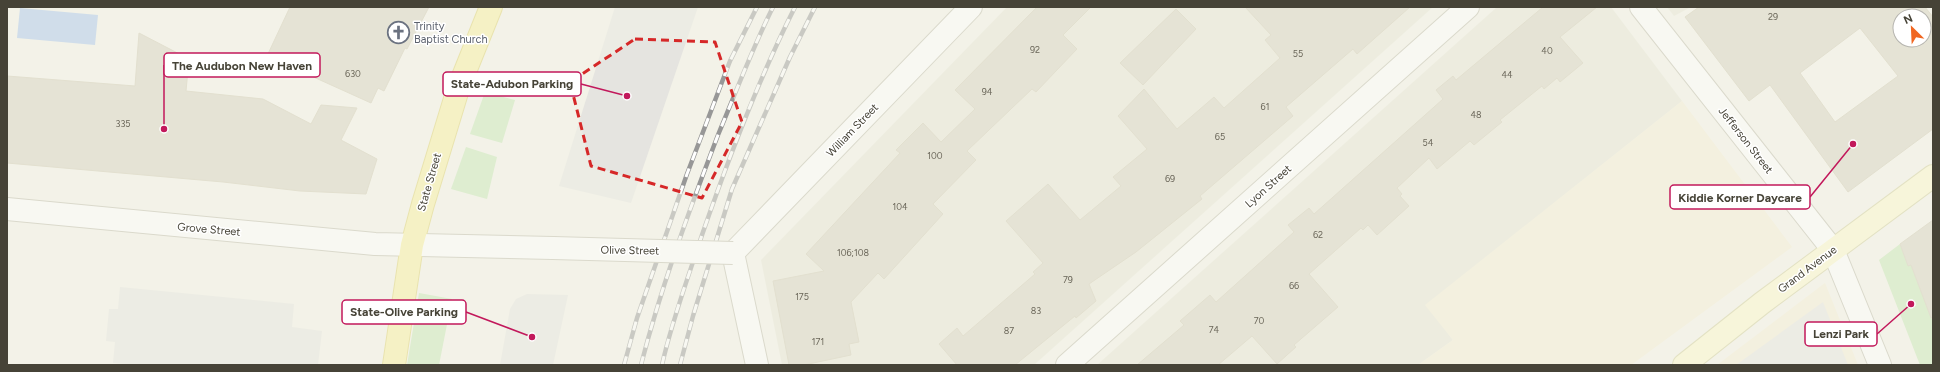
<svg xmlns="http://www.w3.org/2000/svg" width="1940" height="372" font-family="Figtree,sans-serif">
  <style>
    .residential { fill: #e7e5d6 }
    .commercial { fill: #f4edd4 }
    .green { fill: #c5e6b3 }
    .parking { fill: #e5e4e0 }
    .water { fill: #a7c4ed }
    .building { fill: #d4d0be; stroke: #cfc9b2; fill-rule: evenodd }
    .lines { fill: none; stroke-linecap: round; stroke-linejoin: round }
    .minor-casing { stroke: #bebbab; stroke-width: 24 }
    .tertiary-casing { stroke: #bebbab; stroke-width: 24 }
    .secondary-casing { stroke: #d1cd99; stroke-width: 24 }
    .primary-casing { stroke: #ded16b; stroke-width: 24 }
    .minor { stroke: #fff; stroke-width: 22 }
    .tertiary { stroke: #fff; stroke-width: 22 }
    .secondary { stroke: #fcf9c9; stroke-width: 22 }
    .primary { stroke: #f9f09b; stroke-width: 22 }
    .rail-casing { stroke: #979797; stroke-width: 4.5 }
    .rail { stroke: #fff; stroke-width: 3; stroke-dasharray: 9; stroke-linecap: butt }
    .tertiary-bridge-casing { stroke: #bebbab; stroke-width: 24; stroke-linecap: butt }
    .tertiary-bridge { stroke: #fff; stroke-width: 22 }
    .marked { fill: none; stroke: #d62828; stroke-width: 3; stroke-dasharray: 8 5; stroke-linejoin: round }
    .labels { text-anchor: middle; stroke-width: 3; stroke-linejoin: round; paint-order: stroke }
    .number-label { font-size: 9px; fill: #6a6659 }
    .worship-label { font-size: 11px; fill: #5b616d; stroke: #fff; text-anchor: start }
    .street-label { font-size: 11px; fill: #464337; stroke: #fff }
    .leader { fill: none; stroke: #c2185b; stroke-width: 1.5 }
    .callout-dot { fill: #c2185b; stroke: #fff; stroke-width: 1.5 }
    .callout { fill: #fff; stroke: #c2185b; stroke-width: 1.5 }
    .callout-label { font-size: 12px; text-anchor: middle; font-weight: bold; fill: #464337 }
  </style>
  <rect width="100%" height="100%" fill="#f3f2e8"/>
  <g class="residential">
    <polygon points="1007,7 1433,7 1034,365 782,365 761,260"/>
    <polygon points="1497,7 1611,7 1682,101 1426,305 1453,340 1418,365 1097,365"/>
    <polygon points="1667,7 1691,7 1674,16"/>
  </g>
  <g class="commercial">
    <polygon points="1682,101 1792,247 1631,365 1418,365 1453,340 1425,305"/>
    <polygon points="1825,283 1858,365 1717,365"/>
  </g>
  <g class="green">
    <polygon points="485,92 515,100 502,143 470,134"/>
    <polygon points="466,147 497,157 487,199 451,189"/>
    <polygon points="1900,244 1908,265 1911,265 1933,322 1933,365 1920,365 1879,260"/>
    <polygon points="419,293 452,299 439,365 407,365"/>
  </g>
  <g class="parking">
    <polygon points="615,7 698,7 631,203 559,186"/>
    <polygon points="120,287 294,304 292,327 322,331 318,365 135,365 113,363 115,342 106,341 109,309 118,309"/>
    <polygon points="527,294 568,295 553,365 500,365 510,309 516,299"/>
    <polygon points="1823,302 1848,365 1736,365"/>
  </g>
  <polygon class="water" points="20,8 98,15 95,45 17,38"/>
  <g class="building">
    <polygon points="290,7 429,7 407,49 405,48 384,91 378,88 371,103 267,56"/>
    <polygon points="1037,7 1091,7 1063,35 1077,49 1036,92 1032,89 967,151 976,160 933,204 943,214 884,279 878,273 851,302 859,342 849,344 851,355 804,365 789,365 773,281 824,271 806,254 900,153 896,150 923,123 941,142 975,109 955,90"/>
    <polygon points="1245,7 1410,7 1357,54 1353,49 1286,107 1293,116 1200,196 1202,199 1136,252 1089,284 1096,301 1076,318 1075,316 1015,365 957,365 939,344 957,328 963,336 1035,274 1033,272 1043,263 1006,221 1048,184 1080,220 1121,186 1113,177 1147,149 1118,116 1144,89 1177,129 1214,97 1224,108 1280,58 1265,40 1271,35"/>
    <polygon points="1543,7 1597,7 1560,37 1583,63 1560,82 1557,78 1544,89 1542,86 1500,120 1502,122 1474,145 1470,141 1437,169 1429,158 1397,188 1402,194 1400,196 1409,206 1377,235 1368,225 1363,230 1361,228 1309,274 1338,307 1294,345 1296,347 1277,364 1252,336 1218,365 1137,365 1184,325 1180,321 1210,295 1216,302 1294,232 1288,225 1309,208 1314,214 1443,99 1436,90 1453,76 1456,80"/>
    <path d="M1699,7H1925L1933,17V129L1848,192L1770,85L1749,101L1685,17ZM1900,16H1924V40H1900ZM1860,28L1898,76L1835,122L1800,73Z"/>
    <polygon points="1176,9 1196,29 1143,85 1120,63"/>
    <polygon points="139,33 189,59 186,91 263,99 311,124 321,105 357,108 341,140 377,159 366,194 300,191 223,182 7,163 7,76 135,86"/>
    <polygon points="1933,220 1933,318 1931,318 1911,265 1908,266 1900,244"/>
  </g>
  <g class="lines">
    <defs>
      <g id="minor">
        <polyline points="1641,7 1833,250 1880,365"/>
        <polyline points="733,253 971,7"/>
        <polyline points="1067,365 1468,7"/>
      </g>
      <g id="tertiary">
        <polyline points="7,209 375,244 553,248"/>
        <polyline points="733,253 757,365"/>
      </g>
      <polyline id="secondary" points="1684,365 1762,303 1933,176"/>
      <polyline id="primary" points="394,365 412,245 423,204 458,89 491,7"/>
    </defs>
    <use href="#minor" class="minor-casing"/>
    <use href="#tertiary" class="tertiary-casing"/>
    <use href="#secondary" class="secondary-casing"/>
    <use href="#primary" class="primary-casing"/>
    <use href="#minor" class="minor"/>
    <use href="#tertiary" class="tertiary"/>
    <use href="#secondary" class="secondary"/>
    <use href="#primary" class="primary"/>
    <defs>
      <g id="rail">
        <polyline points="624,365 637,318 687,174 730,61 757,7"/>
        <path d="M641,365C661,287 689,211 718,135C736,92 752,49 773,7"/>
        <path d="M662,365C672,320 688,278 702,235C729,157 758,80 795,7"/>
        <polyline points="680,365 693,316 732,189 790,57 815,7"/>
      </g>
    </defs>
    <use href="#rail" class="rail-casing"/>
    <use href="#rail" class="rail"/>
    <defs>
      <polyline id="tertiary-bridge" points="553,248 733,253"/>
    </defs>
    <use href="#tertiary-bridge" class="tertiary-bridge-casing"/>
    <use href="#tertiary-bridge" class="tertiary-bridge"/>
  </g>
  <path d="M0 0H1940V372H0ZM635,39L715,42L742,122L702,198L591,166L570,82Z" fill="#f3f2e8" fill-opacity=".55" fill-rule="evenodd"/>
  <path class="marked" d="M635,39L715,42L742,122L702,198L591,166L570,82Z"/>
  <defs>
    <symbol id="church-ring" viewBox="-11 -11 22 22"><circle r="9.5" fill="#fff" stroke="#6b7280" stroke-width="1.5"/><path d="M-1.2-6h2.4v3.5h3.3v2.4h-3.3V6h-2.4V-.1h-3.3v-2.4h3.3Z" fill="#6b7280"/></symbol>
  </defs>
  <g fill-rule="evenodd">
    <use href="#church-ring" x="386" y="20" width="25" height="25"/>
  </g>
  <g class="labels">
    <g class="number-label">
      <text x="1773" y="20">29</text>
      <text x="1035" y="53">92</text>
      <text x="1547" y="54">40</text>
      <text x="1298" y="57">55</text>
      <text x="353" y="77">630</text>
      <text x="1507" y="78">44</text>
      <text x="987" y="95">94</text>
      <text x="1265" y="110">61</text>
      <text x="1476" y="118">48</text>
      <text x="123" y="127">335</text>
      <text x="1220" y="140">65</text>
      <text x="1428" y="146">54</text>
      <text x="935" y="159">100</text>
      <text x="1170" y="182">69</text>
      <text x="900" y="210">104</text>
      <text x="1318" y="238">62</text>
      <text x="853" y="256">106;108</text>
      <text x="1068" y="283">79</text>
      <text x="1294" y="289">66</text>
      <text x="802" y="300">175</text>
      <text x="1036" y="314">83</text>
      <text x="1259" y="324">70</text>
      <text x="1214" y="333">74</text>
      <text x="1009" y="334">87</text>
      <text x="818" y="345">171</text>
    </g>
    <g class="worship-label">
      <text x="414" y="30">Trinity<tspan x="414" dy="13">Baptist Church</tspan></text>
    </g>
    <g class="street-label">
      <text transform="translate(852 130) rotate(-46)" y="4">William Street</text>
      <text transform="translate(1746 140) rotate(52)" y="4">Jefferson Street</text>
      <text transform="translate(429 182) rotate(-74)" y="4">State Street</text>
      <text transform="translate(1268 186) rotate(-42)" y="4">Lyon Street</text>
      <text transform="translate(209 229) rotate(5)" y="4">Grove Street</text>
      <text transform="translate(630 250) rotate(1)" y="4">Olive Street</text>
      <text transform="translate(1807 269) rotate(-37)" y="4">Grand Avenue</text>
    </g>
  </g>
  <path class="leader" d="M164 129L164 65M627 96L581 84M1853 144L1810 197M532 337L466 312M1911 304L1877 334"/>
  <g class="callout-dot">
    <circle cx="164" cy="129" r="4"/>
    <circle cx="627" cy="96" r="4"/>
    <circle cx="1853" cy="144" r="4"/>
    <circle cx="532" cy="337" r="4"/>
    <circle cx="1911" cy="304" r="4"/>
  </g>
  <g class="callout">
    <rect x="164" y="53" width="156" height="24" rx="4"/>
    <rect x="443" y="72" width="138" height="24" rx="4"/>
    <rect x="1670" y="185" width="140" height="24" rx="4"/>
    <rect x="342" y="300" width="124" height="24" rx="4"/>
    <rect x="1805" y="322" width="72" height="24" rx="4"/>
  </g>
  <g class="callout-label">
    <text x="242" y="70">The Audubon New Haven</text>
    <text x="512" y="88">State-Adubon Parking</text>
    <text x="1740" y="202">Kiddie Korner Daycare</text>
    <text x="404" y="316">State-Olive Parking</text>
    <text x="1841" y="338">Lenzi Park</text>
  </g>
  <rect width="1940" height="372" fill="none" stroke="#464337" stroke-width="16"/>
  <g transform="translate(1912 28) rotate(336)"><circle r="19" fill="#ffffff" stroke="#b5b4af"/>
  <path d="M0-3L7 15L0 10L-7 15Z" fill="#f06722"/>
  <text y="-6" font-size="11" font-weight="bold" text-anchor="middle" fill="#464337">N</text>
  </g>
</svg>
